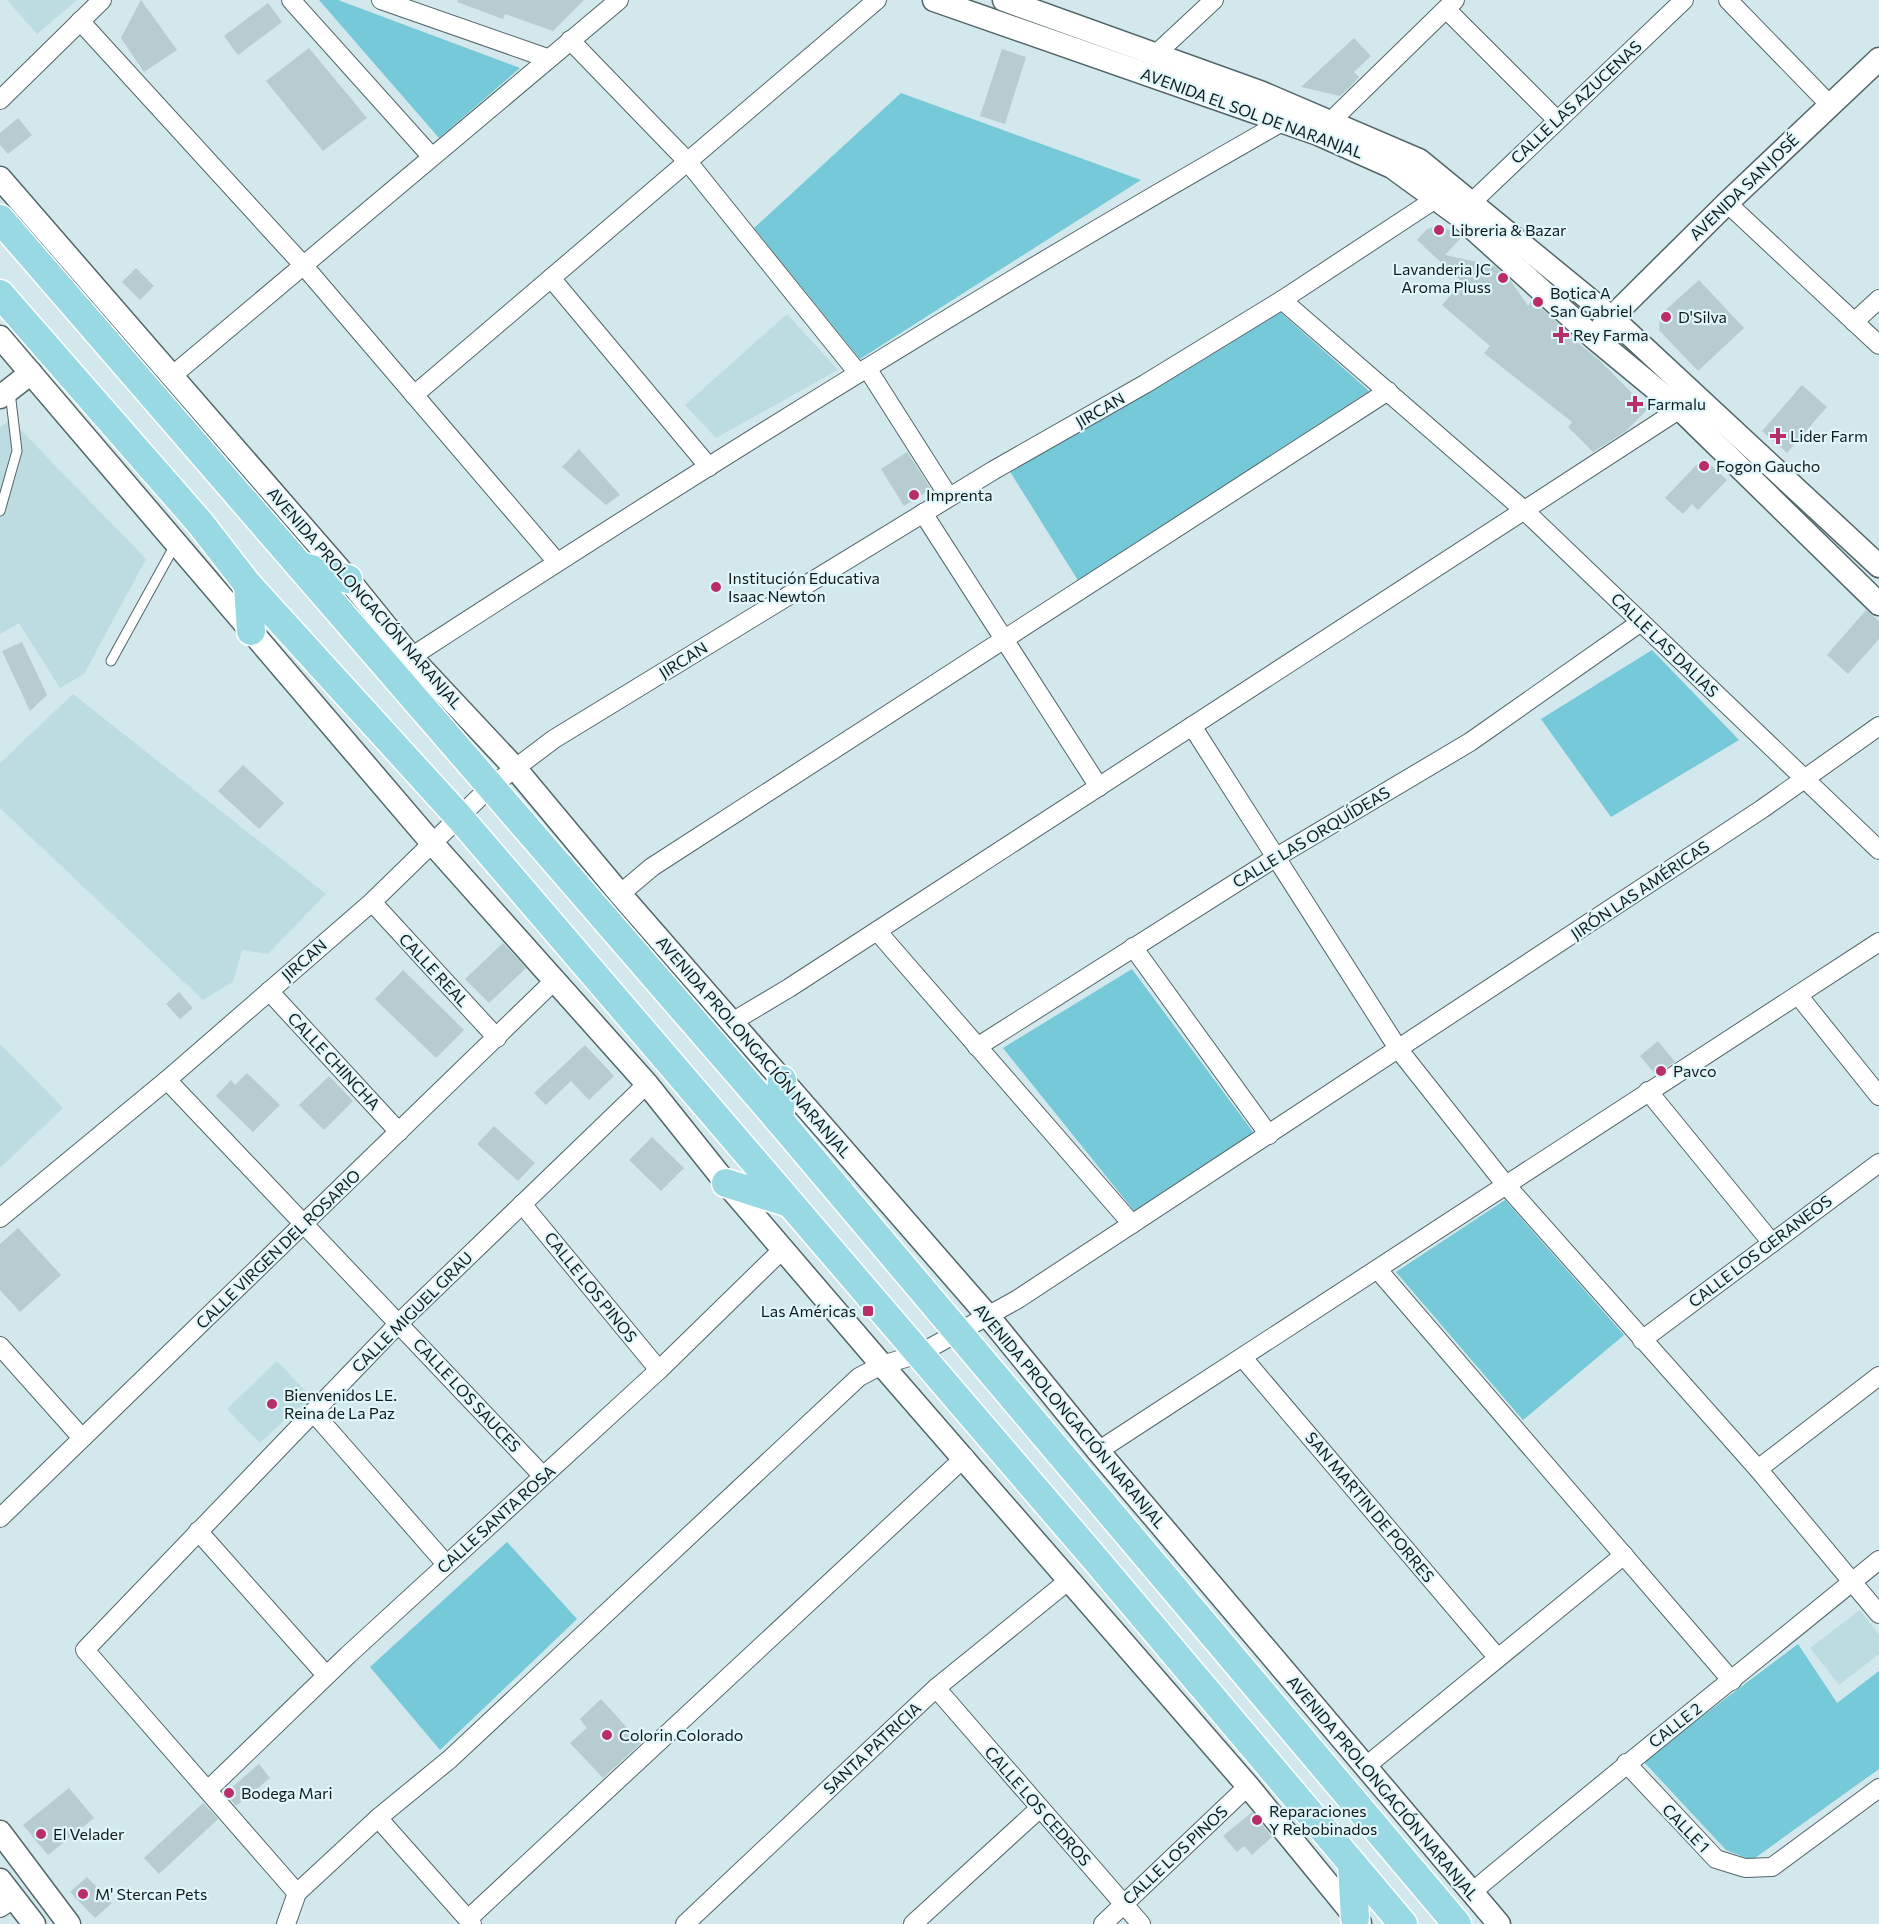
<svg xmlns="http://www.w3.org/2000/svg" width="1879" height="1924" font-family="Commissioner,sans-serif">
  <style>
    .built { fill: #bddce1 }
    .green { fill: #75c9d8 }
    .building { fill: #b6ccd0 }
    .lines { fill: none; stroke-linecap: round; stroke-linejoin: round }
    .service-casing { stroke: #52666a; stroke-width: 11 }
    .minor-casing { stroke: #52666a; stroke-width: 20 }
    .tertiary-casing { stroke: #52666a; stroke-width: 25 }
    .primary-casing { stroke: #fff; stroke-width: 31 }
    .service { stroke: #fff; stroke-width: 9 }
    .minor { stroke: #fff; stroke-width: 18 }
    .tertiary { stroke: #fff; stroke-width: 22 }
    .primary { stroke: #99d9e3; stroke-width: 28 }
    .poi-dot { fill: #b92e69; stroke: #dff6fa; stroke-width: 2 }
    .labels { text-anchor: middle; stroke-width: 4.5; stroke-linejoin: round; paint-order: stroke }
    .street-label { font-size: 16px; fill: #121a1c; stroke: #dff6fa }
    .poi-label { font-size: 16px; fill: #121a1c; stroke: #dff6fa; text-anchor: start }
  </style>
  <rect width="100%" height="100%" fill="#d2e8ec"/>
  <g class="built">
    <polygon points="7,0 77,0 37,34"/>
    <polygon points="787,314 838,370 716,438 685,405"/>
    <polygon points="11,420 146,559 84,674 60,688 19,623 0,634 0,427"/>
    <polygon points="73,694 326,894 268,954 242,950 233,982 203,1000 0,808 0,763"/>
    <polygon points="0,1044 63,1108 0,1168"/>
    <polygon points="277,1361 315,1401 304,1411 299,1407 260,1443 227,1409"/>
    <polygon points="1860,1610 1879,1635 1879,1654 1839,1685 1810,1648"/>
  </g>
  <g class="green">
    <polygon points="319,0 338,0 520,68 439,138"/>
    <polygon points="901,93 1141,180 860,359 754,228"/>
    <polygon points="1280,312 1369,391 1079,582 1009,470"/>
    <polygon points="1652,650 1739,740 1611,817 1541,719"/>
    <polygon points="1132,969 1256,1136 1135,1212 1003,1048"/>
    <polygon points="1505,1200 1624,1335 1523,1420 1396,1272"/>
    <polygon points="507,1542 577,1619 440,1750 370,1667"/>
    <polygon points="1798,1644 1837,1703 1879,1671 1879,1769 1752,1860 1726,1850 1643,1761"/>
  </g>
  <g class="building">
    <polygon points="141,0 177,50 144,72 121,38"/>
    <polygon points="458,0 584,0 553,31 505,14 503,19 457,2"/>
    <polygon points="268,3 282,22 238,55 224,36"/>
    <polygon points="1354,38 1371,56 1354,72 1359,77 1350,87 1340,96 1301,87"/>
    <polygon points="309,48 367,118 323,151 266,81"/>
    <polygon points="1002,49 1026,57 1005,124 980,116"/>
    <polygon points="18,118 32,135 8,154 0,145 0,133"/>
    <polygon points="1440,225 1462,237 1445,255 1495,266 1511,281 1528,306 1532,300 1559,324 1557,326 1599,360 1648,409 1626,431 1593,452 1568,427 1572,422 1484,353 1490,346 1442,305 1462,282 1417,240 1427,229"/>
    <polygon points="136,268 154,286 140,300 122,282"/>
    <polygon points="1699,280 1744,328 1698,371 1659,330 1660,315"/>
    <polygon points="1802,385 1827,407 1787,453 1762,431"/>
    <polygon points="579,449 620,495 606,505 562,467"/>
    <polygon points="907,452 931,489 904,506 881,469"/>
    <polygon points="1703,458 1727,480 1698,510 1692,504 1683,514 1665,498"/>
    <polygon points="1866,610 1879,621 1879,639 1848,674 1827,655"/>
    <polygon points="22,642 47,695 30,711 2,651"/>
    <polygon points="243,765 284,803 259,829 218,791"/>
    <polygon points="503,943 526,968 489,1003 465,979"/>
    <polygon points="403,970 464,1030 436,1058 375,999"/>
    <polygon points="179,992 193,1008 180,1019 166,1004"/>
    <polygon points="1658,1041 1675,1062 1655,1074 1640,1056"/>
    <polygon points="585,1045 614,1076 589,1100 571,1081 546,1105 534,1093"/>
    <polygon points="247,1073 280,1105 253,1132 216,1096 231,1080 235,1085"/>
    <polygon points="329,1076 353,1101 324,1130 299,1105"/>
    <polygon points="494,1126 535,1163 518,1181 477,1144"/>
    <polygon points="652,1137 684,1168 661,1191 629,1160"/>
    <polygon points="18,1228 61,1275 20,1312 0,1290 0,1244"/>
    <polygon points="601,1699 641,1743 603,1778 570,1743 587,1728 580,1719"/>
    <polygon points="259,1764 270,1778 236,1806 225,1793"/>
    <polygon points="69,1788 94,1818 48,1855 23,1825"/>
    <polygon points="203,1803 218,1819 159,1874 144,1858"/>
    <polygon points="1252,1812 1272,1837 1252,1855 1244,1846 1237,1852 1223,1836"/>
    <polygon points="87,1877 112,1903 95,1918 70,1892"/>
  </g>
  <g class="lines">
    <defs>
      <g id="service">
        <polyline points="0,511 17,451 10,392"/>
        <polyline points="111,661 175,545"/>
      </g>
      <g id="minor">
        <polyline points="291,0 431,156"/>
        <polyline points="381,0 547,58"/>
        <polyline points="1728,0 1830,105"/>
        <polyline points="1446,9 1557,120"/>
        <polyline points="80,21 304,266 557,562"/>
        <polyline points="570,40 688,162 858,373"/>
        <polyline points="1156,54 1214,0"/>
        <polyline points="0,100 102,0"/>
        <polyline points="1332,120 1455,0"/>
        <polyline points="1727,203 1879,345"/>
        <polyline points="1470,204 1684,0"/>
        <polyline points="551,278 709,467"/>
        <polyline points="1282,300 1525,511 1879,850"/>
        <polyline points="1854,322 1879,299"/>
        <polyline points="867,368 949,497"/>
        <polyline points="173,375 619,0"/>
        <polyline points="414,395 877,0"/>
        <polyline points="923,513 1099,787"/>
        <path d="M411,657C697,471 986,290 1282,122"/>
        <polyline points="1192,726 1399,1050 1505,1184 1758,1469 1879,1614"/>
        <polyline points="620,894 652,867 1388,391"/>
        <polyline points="372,902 497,1038"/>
        <polyline points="877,931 1132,1224"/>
        <polyline points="1133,947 1269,1135"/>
        <polyline points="269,991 399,1132"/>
        <polyline points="1798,995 1879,1096"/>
        <polyline points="732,1022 789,988 1680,409"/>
        <polyline points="977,1047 1275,858 1470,742 1641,622"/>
        <polyline points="167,1080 543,1476"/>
        <polyline points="1648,1091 1772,1243"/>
        <polyline points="522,1204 659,1370"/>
        <polyline points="0,1218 167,1080 372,902 489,788 554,739 994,470 1145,384 1282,300 1437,198"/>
        <polyline points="1378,1270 1732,1681"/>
        <polyline points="1642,1340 1879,1163"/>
        <polyline points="0,1346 82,1438"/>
        <polyline points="1243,1358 1497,1657"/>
        <polyline points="313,1412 446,1564"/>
        <polyline points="1098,1451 1879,942"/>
        <polyline points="1758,1469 1879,1376"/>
        <polyline points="0,1518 556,979"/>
        <polyline points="198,1531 326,1675"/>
        <polyline points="936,1688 1141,1924"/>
        <polyline points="1626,1763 1716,1859 1745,1868 1772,1867 1879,1788"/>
        <polyline points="1365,1767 1624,1555"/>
        <polyline points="208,1790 348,1655 659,1370 783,1249"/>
        <polyline points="378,1818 472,1924"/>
        <path d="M1472,1892C1606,1780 1743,1671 1879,1560"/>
        <polyline points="297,1893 85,1650 400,1322 647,1084"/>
        <polyline points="0,1908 14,1899"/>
        <polyline points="468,1919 965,1457"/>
        <polyline points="286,1924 297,1893 378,1818 450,1759 859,1377 882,1365 919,1354 1018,1299 1762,809 1879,726"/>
        <polyline points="685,1924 936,1688 1068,1581"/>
        <polyline points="913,1924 1040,1808"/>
        <polyline points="1103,1924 1248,1786"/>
      </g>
      <g id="tertiary">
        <polyline points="934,0 1318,134 1392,167 1458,215 1593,337 1680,409 1879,604"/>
        <polyline points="1004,0 1260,92 1419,160 1612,318 1879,566"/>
        <polyline points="0,178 348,579 411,657 515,768 620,894 988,1316 1098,1451 1499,1924"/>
        <polyline points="1602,327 1727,203 1879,59"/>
        <polyline points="0,337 432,843 647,1084 726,1183 882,1365 1248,1786 1360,1923"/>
        <polyline points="0,397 31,373"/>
        <polyline points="0,1832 69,1924"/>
        <polyline points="0,1880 34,1924"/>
      </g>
      <g id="primary">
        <polyline points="0,219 779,1120 1457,1924"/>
        <polyline points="0,294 200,523 248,585 460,818 1096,1560 1403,1924"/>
        <polyline points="300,566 348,579"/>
        <polyline points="248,585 251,631"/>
        <polyline points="779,1120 782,1080"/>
        <polyline points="726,1183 789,1203"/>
        <polyline points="1352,1864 1355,1918"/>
      </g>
    </defs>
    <use href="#service" class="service-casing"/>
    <use href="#minor" class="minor-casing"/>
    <use href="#tertiary" class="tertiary-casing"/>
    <use href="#primary" class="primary-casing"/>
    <use href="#service" class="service"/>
    <use href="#minor" class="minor"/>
    <use href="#tertiary" class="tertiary"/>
    <use href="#primary" class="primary"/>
  </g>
  <g class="poi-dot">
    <circle cx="1439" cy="230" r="6"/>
    <circle cx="1503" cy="278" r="6"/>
    <circle cx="1538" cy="302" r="6"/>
    <circle cx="1666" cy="317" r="6"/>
    <path d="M1558 326h6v6h6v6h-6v6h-6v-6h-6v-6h6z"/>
    <path d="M1632 395h6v6h6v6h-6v6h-6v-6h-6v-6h6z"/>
    <path d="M1775 427h6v6h6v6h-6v6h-6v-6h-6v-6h6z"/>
    <circle cx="1704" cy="466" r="6"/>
    <circle cx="914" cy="495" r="6"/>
    <circle cx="716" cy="587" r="6"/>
    <circle cx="1661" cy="1071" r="6"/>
    <rect x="862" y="1305" width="12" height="12" rx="3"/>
    <circle cx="272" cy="1404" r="6"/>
    <circle cx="607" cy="1735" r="6"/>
    <circle cx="229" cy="1793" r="6"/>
    <circle cx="1257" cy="1820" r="6"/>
    <circle cx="41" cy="1834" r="6"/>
    <circle cx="83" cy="1894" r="6"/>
  </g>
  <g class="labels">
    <g class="street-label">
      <text transform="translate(1576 102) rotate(-43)" y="6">CALLE LAS AZUCENAS</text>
      <text transform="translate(1252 113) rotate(20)" y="6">AVENIDA EL SOL DE NARANJAL</text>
      <text transform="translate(1744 187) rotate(-44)" y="6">AVENIDA SAN JOSÉ</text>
      <text transform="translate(1100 410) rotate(-30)" y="6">JIRCAN</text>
      <text transform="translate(365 598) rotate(49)" y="6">AVENIDA PROLONGACIÓN NARANJAL</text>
      <text transform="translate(1665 645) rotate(44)" y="6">CALLE LAS DALIAS</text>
      <text transform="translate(683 660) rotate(-32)" y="6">JIRCAN</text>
      <text transform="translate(1311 837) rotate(-31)" y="6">CALLE LAS ORQUÍDEAS</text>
      <text transform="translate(1640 890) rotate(-34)" y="6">JIRÓN LAS AMÉRICAS</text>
      <text transform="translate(304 960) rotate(-41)" y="6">JIRCAN</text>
      <text transform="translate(434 970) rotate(47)" y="6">CALLE REAL</text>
      <text transform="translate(754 1047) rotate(49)" y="6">AVENIDA PROLONGACIÓN NARANJAL</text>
      <text transform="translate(334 1061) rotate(47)" y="6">CALLE CHINCHA</text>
      <text transform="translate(278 1249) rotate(-44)" y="6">CALLE VIRGEN DEL ROSARIO</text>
      <text transform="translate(1760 1251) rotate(-37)" y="6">CALLE LOS GERANEOS</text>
      <text transform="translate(591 1287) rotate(51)" y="6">CALLE LOS PINOS</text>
      <text transform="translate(412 1312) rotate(-45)" y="6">CALLE MIGUEL GRAU</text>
      <text transform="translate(467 1395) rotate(47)" y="6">CALLE LOS SAUCES</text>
      <text transform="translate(1070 1416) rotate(50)" y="6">AVENIDA PROLONGACIÓN NARANJAL</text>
      <text transform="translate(1370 1507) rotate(50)" y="6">SAN MARTIN DE PORRES</text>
      <text transform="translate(496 1519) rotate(-42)" y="6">CALLE SANTA ROSA</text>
      <text transform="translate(1675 1725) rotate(-38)" y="6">CALLE 2</text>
      <text transform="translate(872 1748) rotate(-43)" y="6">SANTA PATRICIA</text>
      <text transform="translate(1383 1788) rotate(50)" y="6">AVENIDA PROLONGACIÓN NARANJAL</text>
      <text transform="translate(1038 1806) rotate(49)" y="6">CALLE LOS CEDROS</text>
      <text transform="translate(1686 1828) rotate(46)" y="6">CALLE 1</text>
      <text transform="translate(1175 1855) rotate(-43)" y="6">CALLE LOS PINOS</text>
    </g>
    <g class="poi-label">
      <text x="1451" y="236">Libreria &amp; Bazar</text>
      <text x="1491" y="275" text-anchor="end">Lavanderia JC<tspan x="1491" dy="18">Aroma Pluss</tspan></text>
      <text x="1550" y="299">Botica A<tspan x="1550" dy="18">San Gabriel</tspan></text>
      <text x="1678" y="323">D'Silva</text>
      <text x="1573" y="341">Rey Farma</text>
      <text x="1647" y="410">Farmalu</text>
      <text x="1790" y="442">Lider Farm</text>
      <text x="1716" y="472">Fogon Gaucho</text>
      <text x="926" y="501">Imprenta</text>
      <text x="728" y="584">Institución Educativa<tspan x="728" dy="18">Isaac Newton</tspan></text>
      <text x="1673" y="1077">Pavco</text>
      <text x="856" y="1317" text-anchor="end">Las Américas</text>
      <text x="284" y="1401">Bienvenidos LE.<tspan x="284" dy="18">Reina de La Paz</tspan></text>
      <text x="619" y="1741">Colorin Colorado</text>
      <text x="241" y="1799">Bodega Mari</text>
      <text x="1269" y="1817">Reparaciones<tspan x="1269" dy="18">Y Rebobinados</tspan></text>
      <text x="53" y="1840">El Velader</text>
      <text x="95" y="1900">M' Stercan Pets</text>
    </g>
  </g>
</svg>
